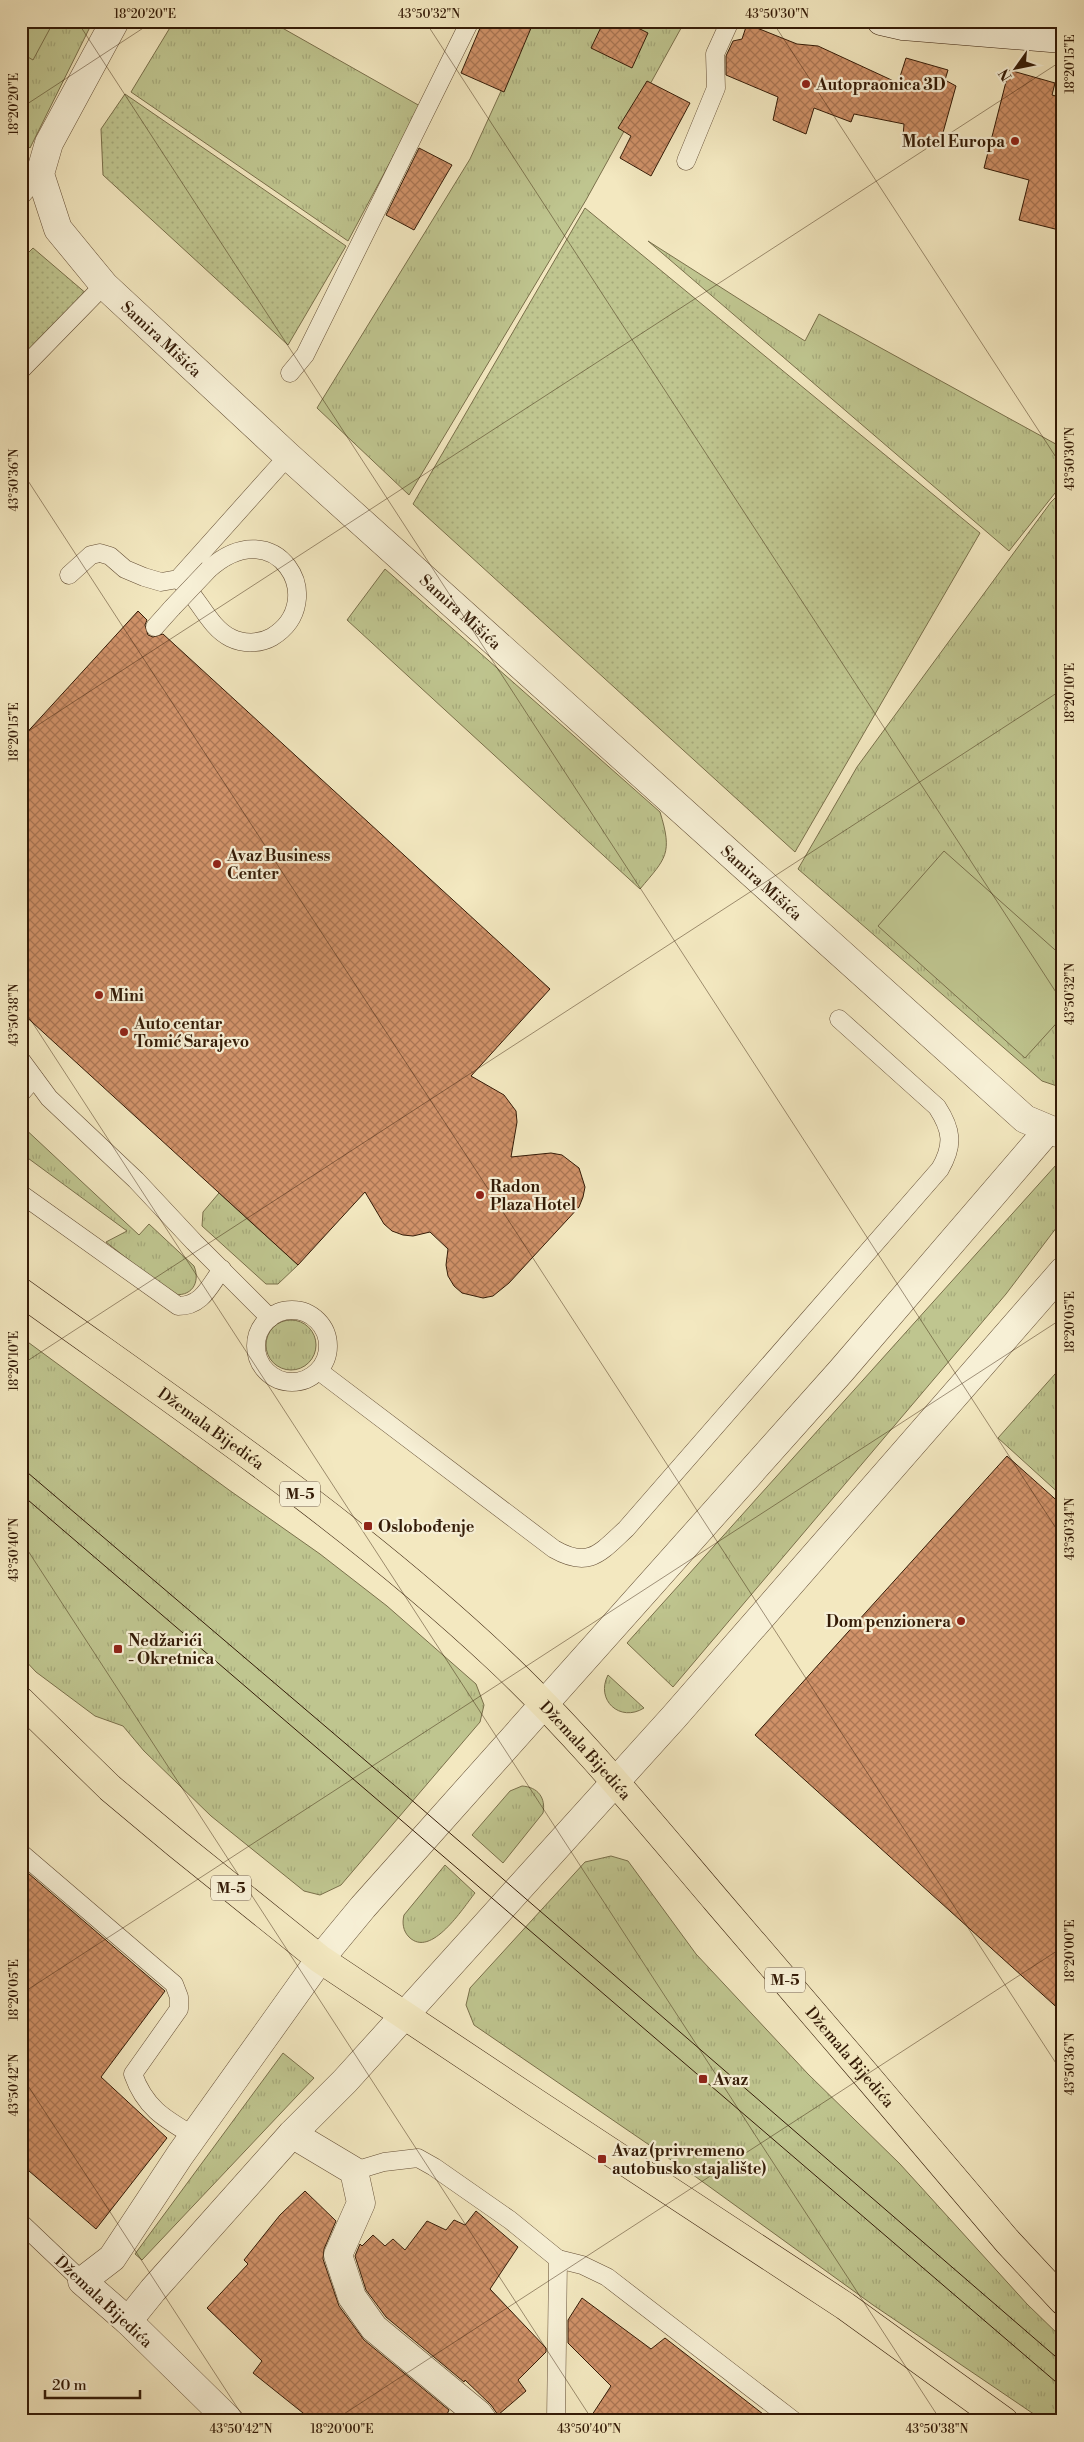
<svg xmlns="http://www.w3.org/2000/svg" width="1084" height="2442" font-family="'Libre Bodoni',serif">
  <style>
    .grass { fill: url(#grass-tufts); stroke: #7a704b }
    .park { fill: url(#park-dots); stroke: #7a704b }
    .pitch { fill: #bfc58f; stroke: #7a704b }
    .building { fill: url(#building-cross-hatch); stroke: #341b07 }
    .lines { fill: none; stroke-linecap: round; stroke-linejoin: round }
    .lane-casing { stroke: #644e35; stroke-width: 19 }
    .street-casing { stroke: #644e35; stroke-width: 29 }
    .secondary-casing { stroke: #341b07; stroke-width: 29 }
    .primary-casing { stroke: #341b07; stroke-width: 29 }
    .lane { stroke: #f7f0d6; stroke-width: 18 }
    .street { stroke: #f7f0d6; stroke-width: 28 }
    .secondary { stroke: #f7f0d6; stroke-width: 28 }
    .primary { stroke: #f3e8c0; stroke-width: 28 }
    .tram { stroke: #341b07; stroke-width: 1 }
    .lane-bridge-casing { stroke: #644e35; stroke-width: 19; stroke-linecap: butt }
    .lane-bridge { stroke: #f7f0d6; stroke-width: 18 }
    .ticks { fill: none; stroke: #341b07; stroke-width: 1; stroke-opacity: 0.45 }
    .poi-dot { fill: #8f2418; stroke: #f7f0d6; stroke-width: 2 }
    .labels { text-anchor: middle; stroke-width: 4.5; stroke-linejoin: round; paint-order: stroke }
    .shield { fill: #f7f0d6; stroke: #6e5b45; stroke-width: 1 }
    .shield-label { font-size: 15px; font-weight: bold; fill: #341b07 }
    .poi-label { font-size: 16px; font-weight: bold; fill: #341b07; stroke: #f7f0d6; text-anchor: start }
    .street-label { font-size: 16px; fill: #341b07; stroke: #f7f0d6 }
    .neatline { fill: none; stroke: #341b07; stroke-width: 2 }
    .ticks-label { font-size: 12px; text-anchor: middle; fill: #341b07 }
  </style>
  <defs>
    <pattern id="grass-tufts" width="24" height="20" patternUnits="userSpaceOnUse" patternTransform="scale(1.25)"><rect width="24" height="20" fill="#bfc58f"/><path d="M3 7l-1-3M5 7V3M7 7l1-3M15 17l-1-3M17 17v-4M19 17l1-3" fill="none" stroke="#a5a97a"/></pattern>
    <pattern id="park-dots" width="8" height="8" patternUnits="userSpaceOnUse" patternTransform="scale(1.25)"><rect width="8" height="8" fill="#bfc58f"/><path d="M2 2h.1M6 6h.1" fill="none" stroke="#a5a97a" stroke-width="1.8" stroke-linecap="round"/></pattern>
    <pattern id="building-cross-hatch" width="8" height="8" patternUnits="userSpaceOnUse" patternTransform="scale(1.25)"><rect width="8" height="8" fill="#d09269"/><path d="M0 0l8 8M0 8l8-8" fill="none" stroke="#aa7654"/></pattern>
  </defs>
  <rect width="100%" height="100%" fill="#f3e8c0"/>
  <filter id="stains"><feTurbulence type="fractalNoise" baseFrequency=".004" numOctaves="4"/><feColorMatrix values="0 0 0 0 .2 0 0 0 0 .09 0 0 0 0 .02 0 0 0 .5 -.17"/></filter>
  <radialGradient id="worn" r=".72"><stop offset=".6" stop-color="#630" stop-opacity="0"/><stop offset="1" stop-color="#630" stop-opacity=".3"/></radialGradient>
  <g class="grass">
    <polygon points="21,21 93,21 30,148 21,140"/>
    <polygon points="174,21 270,21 420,106 348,241 131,92"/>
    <polygon points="533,21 685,21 586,200 409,495 317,408 470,159"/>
    <polygon points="648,241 805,341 819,314 1063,448 1063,483 1009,551"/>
    <polygon points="1063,490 1063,1088 1042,1081 798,869 857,767 1051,502"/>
    <path d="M385,569L660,812C673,854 666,858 640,889L347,620Z"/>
    <path d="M21,1125L139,1235L149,1224L194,1266C201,1283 191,1298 172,1294L106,1242L127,1231L21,1153Z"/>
    <polygon points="1063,1160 1063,1219 1006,1294 673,1687 627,1643 1056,1165"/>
    <polygon points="219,1193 298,1265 278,1284 266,1284 202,1226 203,1212"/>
    <circle cx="291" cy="1345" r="25"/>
    <polygon points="21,1337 229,1490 320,1554 387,1606 476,1684 484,1705 480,1722 341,1885 320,1895 304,1891 211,1816 144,1751 123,1726 95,1716 36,1672 21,1656"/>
    <polygon points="1063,1365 1063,1497 998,1438"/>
    <path d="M608,1675L644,1708C620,1723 595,1700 608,1675Z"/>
    <path d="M522,1786C538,1787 546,1798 543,1813L503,1863L472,1835L510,1791Z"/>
    <polygon points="611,1856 628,1861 696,1954 808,2074 900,2164 1027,2304 1063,2339 1063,2421 1044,2421 873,2305 696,2177 474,2025 466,2005 470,1988 585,1862"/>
    <path d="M445,1865L475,1893C463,1908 431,1959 409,1937C403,1931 402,1923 404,1915Z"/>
    <polygon points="283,2053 314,2078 142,2260 135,2254"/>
  </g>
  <g class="park">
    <polygon points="125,94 346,246 288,345 103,175 101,129"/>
    <polygon points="585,208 980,533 795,852 413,504"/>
    <polygon points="33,248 88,295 21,362 21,260"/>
  </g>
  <g class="pitch">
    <polygon points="21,21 54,21 33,60 21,53"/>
    <polygon points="944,851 1063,957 1063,1016 1025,1058 878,926"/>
  </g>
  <g class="building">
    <polygon points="483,21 534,21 504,92 461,73"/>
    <polygon points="604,21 624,21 648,33 632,68 591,48"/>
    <polygon points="747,24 797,44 818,46 898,83 906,58 948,70 945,80 956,86 939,147 903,137 904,124 854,114 851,122 814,108 806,134 773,120 778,97 726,75 726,56 733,41 742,39"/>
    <polygon points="1009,70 1055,83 1052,95 1063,98 1063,231 1019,220 1029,180 984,168"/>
    <polygon points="647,81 690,103 651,176 620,158 631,136 618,128"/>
    <polygon points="419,148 452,165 414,230 386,215"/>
    <polygon points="138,611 147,620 145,625 148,635 153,637 163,634 550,989 471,1076 504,1095 516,1111 517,1122 511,1157 551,1153 562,1155 579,1168 585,1187 583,1197 579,1207 509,1283 493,1296 483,1298 462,1293 454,1286 448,1276 446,1265 448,1249 430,1232 413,1236 403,1235 392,1231 384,1224 365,1192 298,1265 21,1012 21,739"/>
    <polygon points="1007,1456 1063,1506 1063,2013 755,1735"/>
    <polygon points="21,1867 165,1991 101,2077 167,2138 96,2229 21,2164"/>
    <polygon points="305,2191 336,2221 324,2249 323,2259 339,2306 364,2340 449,2410 444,2421 313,2421 253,2373 262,2361 207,2308 248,2264 244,2260 280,2215"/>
    <polygon points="476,2211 518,2247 490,2289 546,2348 546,2352 518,2380 526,2391 498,2415 491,2405 465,2380 464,2382 386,2317 366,2290 355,2256 360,2244 362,2246 373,2235 385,2246 393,2239 405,2250 427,2221 446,2230 454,2220 465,2225"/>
    <polygon points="582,2298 651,2349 665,2338 772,2421 588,2421 611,2386 568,2343 568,2320"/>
  </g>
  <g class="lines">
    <defs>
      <g id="lane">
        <polyline points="686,161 716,88 715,54 730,21"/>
        <polyline points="21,196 40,174"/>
        <polyline points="21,370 104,285"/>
        <polyline points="290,373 305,355 470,21"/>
        <polyline points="69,575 91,555 100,553 110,556 125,569 144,577 161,582 178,579 288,456"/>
        <path d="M178,579C198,596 209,628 231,638C243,644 260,644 272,637C331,601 276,509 209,569"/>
        <polyline points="155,627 172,608"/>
        <polyline points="21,1060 49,1098 136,1180 194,1242 270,1318"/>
        <polyline points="21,1093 34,1078"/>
        <path d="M21,1194L178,1306C202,1306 209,1287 222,1269"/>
        <circle cx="292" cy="1346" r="36"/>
        <path d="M319,1371L554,1549C589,1569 600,1553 626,1529L940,1169C954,1145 952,1130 937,1107L839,1019"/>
        <path d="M21,1853L174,1984L179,1997V2009L133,2074C145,2108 165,2119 194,2136"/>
        <polyline points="354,2171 384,2162 418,2158 434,2167 510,2220 558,2259 556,2421"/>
        <polyline points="21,2223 82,2281"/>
        <polyline points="558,2259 582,2265 607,2277 794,2421"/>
      </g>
      <g id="street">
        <path id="s1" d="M115,21L49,143L40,174L58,229L104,285L288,456L1025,1119L1063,1135"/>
        <polyline points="292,2134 354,2171 361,2203 338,2255 352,2297 374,2328 478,2414 483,2421"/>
        <polyline points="128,2321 153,2290 292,2134 345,2081 674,1717 1063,1271"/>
        <polyline points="230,2421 128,2321 82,2281 112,2258 180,2155 320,1959 363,1907 841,1371 1048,1130"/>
      </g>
      <polyline id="secondary" points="881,21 903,26 1063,39"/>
      <g id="primary">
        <path id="s2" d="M21,1292C184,1409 351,1521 498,1659C577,1733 646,1818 716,1900C814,2014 911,2127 1008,2242L1063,2301"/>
        <polyline points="21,1701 110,1788 177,1844 320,1959 536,2103 845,2306 1004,2421"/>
      </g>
    </defs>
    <use href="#lane" class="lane-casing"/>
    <use href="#street" class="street-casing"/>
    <use href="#secondary" class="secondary-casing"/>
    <use href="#primary" class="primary-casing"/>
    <use href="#lane" class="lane"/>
    <use href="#street" class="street"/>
    <use href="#secondary" class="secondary"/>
    <use href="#primary" class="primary"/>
    <g class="tram">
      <polyline points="21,1467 400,1790 1063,2363"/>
      <polyline points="21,1494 1063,2388"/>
    </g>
    <defs>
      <polyline id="lane-bridge" points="172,608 209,569"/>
    </defs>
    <use href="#lane-bridge" class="lane-bridge-casing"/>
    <use href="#lane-bridge" class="lane-bridge"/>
  </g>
  <path class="ticks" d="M77,21L1063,1539M425,21L1063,1003M772,21L1063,468M21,108L154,21M21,470L1063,2074M21,736L1063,60M21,1005L941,2421M21,1365L1063,689M21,1540L593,2421M21,1994L1063,1318M21,2075L246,2421M333,2421L1063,1947"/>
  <g class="poi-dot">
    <circle cx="806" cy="84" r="5"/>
    <circle cx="1015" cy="141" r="5"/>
    <circle cx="217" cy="864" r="5"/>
    <circle cx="99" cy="995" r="5"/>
    <circle cx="124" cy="1032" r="5"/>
    <circle cx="480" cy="1195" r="5"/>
    <rect x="363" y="1521" width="10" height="10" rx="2.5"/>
    <circle cx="961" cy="1621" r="5"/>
    <rect x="113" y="1644" width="10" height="10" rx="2.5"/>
    <rect x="698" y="2074" width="10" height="10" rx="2.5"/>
    <rect x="597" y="2154" width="10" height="10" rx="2.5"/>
  </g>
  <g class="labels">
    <g class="shield">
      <rect x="280" y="1481.5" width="40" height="25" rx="4"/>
      <rect x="211" y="1875.5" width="40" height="25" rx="4"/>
      <rect x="765" y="1967.5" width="40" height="25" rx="4"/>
    </g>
    <g class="shield-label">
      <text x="300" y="1499">M-5</text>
      <text x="231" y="1893">M-5</text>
      <text x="785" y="1985">M-5</text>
    </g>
    <g class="poi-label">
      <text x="816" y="90">Autopraonica 3D</text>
      <text x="1005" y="147" text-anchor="end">Motel Europa</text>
      <text x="227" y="861">Avaz Business<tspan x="227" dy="18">Center</tspan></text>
      <text x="109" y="1001">Mini</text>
      <text x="134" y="1029">Auto centar<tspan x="134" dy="18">Tomić Sarajevo</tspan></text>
      <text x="490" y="1192">Radon<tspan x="490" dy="18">Plaza Hotel</tspan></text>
      <text x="378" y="1532">Oslobođenje</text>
      <text x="951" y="1627" text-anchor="end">Dom penzionera</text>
      <text x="128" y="1646">Nedžarići<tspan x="128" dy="18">- Okretnica</tspan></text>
      <text x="713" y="2085">Avaz</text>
      <text x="612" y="2156">Avaz (privremeno<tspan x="612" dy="18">autobusko stajalište)</tspan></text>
    </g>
    <g class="street-label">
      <text dy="6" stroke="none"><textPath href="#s1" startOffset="380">Samira Mišića</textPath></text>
      <text dy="6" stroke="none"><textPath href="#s1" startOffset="785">Samira Mišića</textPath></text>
      <text dy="6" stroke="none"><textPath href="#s1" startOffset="1190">Samira Mišića</textPath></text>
      <text dy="6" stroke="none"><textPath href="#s2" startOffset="234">Džemala Bijedića</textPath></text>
      <text dy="6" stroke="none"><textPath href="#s2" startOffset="729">Džemala Bijedića</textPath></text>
      <text dy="6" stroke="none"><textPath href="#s2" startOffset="1134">Džemala Bijedića</textPath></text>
      <text transform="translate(104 2301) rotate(43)" y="6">Džemala Bijedića</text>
    </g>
  </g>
  <rect width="1084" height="2442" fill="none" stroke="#f3e8c0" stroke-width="55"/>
  <g transform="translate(1016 68) rotate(237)" stroke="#f7f0d6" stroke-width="4" paint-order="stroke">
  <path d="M0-4L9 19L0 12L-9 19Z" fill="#341b07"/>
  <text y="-8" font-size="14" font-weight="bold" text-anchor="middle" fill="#341b07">N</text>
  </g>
  <path d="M45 2390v8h95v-8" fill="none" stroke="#341b07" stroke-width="2.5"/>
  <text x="52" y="2390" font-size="15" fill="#341b07" stroke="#f7f0d6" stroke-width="4" paint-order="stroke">20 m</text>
  <rect x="28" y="28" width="1028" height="2386" class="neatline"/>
  <g class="ticks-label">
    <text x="145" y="18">18°20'20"E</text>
    <text x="429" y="18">43°50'32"N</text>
    <text x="777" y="18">43°50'30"N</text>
    <text transform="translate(1070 64) rotate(-90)" y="4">18°20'15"E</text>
    <text transform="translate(14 104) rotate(-90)" y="4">18°20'20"E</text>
    <text transform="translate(1070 459) rotate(-90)" y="4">43°50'30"N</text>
    <text transform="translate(14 480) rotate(-90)" y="4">43°50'36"N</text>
    <text transform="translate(1070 693) rotate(-90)" y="4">18°20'10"E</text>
    <text transform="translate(14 732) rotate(-90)" y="4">18°20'15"E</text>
    <text transform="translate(1070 994) rotate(-90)" y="4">43°50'32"N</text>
    <text transform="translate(14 1015) rotate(-90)" y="4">43°50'38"N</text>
    <text transform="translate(1070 1322) rotate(-90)" y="4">18°20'05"E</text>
    <text transform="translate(14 1361) rotate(-90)" y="4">18°20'10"E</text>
    <text transform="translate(1070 1529) rotate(-90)" y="4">43°50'34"N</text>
    <text transform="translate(14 1550) rotate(-90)" y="4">43°50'40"N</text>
    <text transform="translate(1070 1951) rotate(-90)" y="4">18°20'00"E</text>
    <text transform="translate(14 1990) rotate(-90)" y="4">18°20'05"E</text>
    <text transform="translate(1070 2064) rotate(-90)" y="4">43°50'36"N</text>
    <text transform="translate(14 2085) rotate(-90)" y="4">43°50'42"N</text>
    <text x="241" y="2433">43°50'42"N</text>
    <text x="342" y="2433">18°20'00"E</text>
    <text x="589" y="2433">43°50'40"N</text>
    <text x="937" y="2433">43°50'38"N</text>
  </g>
  <rect width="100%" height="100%" filter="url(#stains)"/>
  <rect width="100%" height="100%" fill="url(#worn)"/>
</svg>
